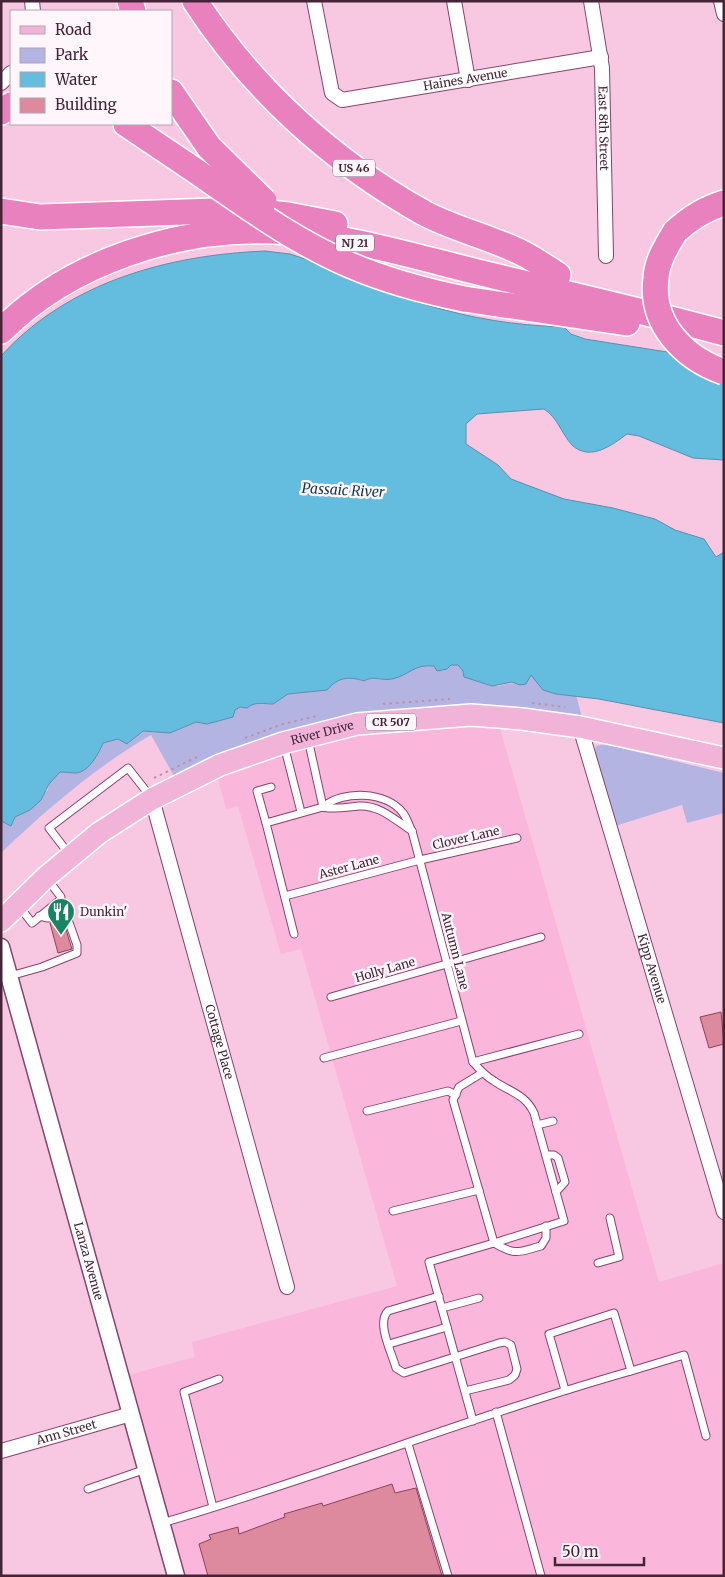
<svg xmlns="http://www.w3.org/2000/svg" width="725" height="1577" font-family="Merriweather,serif">
  <style>
    .built { fill: #fab6db }
    .green { fill: #b4b4e3 }
    .water { fill: #64bdde; stroke: #5a8fac }
    .building { fill: #de8a9e; stroke: #8e4256 }
    .lines { fill: none; stroke-linecap: round; stroke-linejoin: round }
    .service-casing { stroke: #87436c; stroke-width: 9 }
    .minor-casing { stroke: #87436c; stroke-width: 16 }
    .tertiary-casing { stroke: #87436c; stroke-width: 19 }
    .primary-casing { stroke: #fff; stroke-width: 24 }
    .motorway-casing { stroke: #fff; stroke-width: 28 }
    .path { stroke: #bb91a8; stroke-width: 2; stroke-dasharray: 2.5 4; stroke-linecap: butt }
    .service { stroke: #fff; stroke-width: 7 }
    .minor { stroke: #fff; stroke-width: 14 }
    .tertiary { stroke: #fff; stroke-width: 16 }
    .primary { stroke: #f2b3d9; stroke-width: 21 }
    .motorway { stroke: #ea81bf; stroke-width: 25 }
    .motorway-bridge-casing { stroke: #fff; stroke-width: 28; stroke-linecap: butt }
    .motorway-bridge { stroke: #ea81bf; stroke-width: 25 }
    .labels { text-anchor: middle; stroke-width: 5; stroke-linejoin: round; paint-order: stroke }
    .shield { fill: #fff6fb; stroke: #7c6472; stroke-width: 1 }
    .shield-label { font-size: 11px; font-weight: bold; fill: #442537 }
    .street-label { font-size: 12px; fill: #442537; stroke: #fff6fb }
    .poi-label { font-size: 12px; fill: #442537; stroke: #fff6fb; text-anchor: start }
    .water-label { font-size: 14px; font-style: italic; fill: #0f3847; stroke: #fff6fb }
  </style>
  <rect width="100%" height="100%" fill="#f8c8e2"/>
  <polygon class="built" points="497,718 659,1282 724,1263 724,1576 177,1576 121,1377 195,1357 192,1342 397,1286 301,949 281,954 238,806 226,809 216,771 309,738"/>
  <g class="green">
    <path d="M420,665H458C465,673 482,685 493,686C504,687 509,680 520,685L531,674L556,694L576,695L585,728L471,715L357,724L179,785L151,735C96,767 47,809 1,853V821L11,826L15,817L48,790L49,784L60,772C77,772 97,758 103,743L118,739L128,744L143,731L170,733L196,722L207,724L232,717L235,710C247,702 259,704 273,704L288,694H295L344,678L351,676L364,681L369,678L391,679Z"/>
    <polygon points="605,744 724,773 724,813 687,823 682,805 615,826 594,753 596,746"/>
  </g>
  <path class="water" d="M265,251L290,254L305,259C396,297 463,324 564,327L571,334L585,339L724,361V460L693,458L639,436L627,434C612,445 590,462 572,445C561,433 558,418 544,409L477,414L466,424V444L498,465L511,479L564,499L613,508L655,519L675,530L704,539L716,557L724,552V723L599,699L556,694L543,690L531,675L526,684L520,685L512,682L492,686L464,677L463,671L458,665H451L447,669L437,671L434,666C413,664 410,675 392,679C381,681 373,675 364,681C349,676 338,677 327,690L288,694L273,704C263,704 255,701 247,708L240,707L235,710L233,717L207,724L196,722L170,733L143,731L127,744L118,739L103,743C99,753 89,772 76,773C72,773 65,772 60,772L49,784L41,800L30,810L15,817L11,826L1,821V356C68,282 168,255 265,251Z"/>
  <g class="building">
    <polygon points="63,920 72,949 58,953 50,923"/>
    <polygon points="721,1012 724,1044 709,1048 700,1017"/>
    <polygon points="392,1484 395,1493 416,1488 442,1576 208,1576 199,1544 211,1539 209,1535 238,1527 239,1534 285,1517 284,1514 322,1503 323,1506"/>
  </g>
  <g class="lines">
    <defs>
      <g id="service">
        <polyline points="308,739 323,807"/>
        <polyline points="284,745 301,812"/>
        <path d="M323,807C343,790 386,791 403,813C407,818 409,826 412,831L473,1062C479,1069 485,1076 494,1081C510,1092 525,1094 534,1113L564,1221L494,1243L453,1100L459,1087L482,1073"/>
        <polyline points="266,823 257,791 271,787"/>
        <polyline points="69,854 49,828 128,768 150,796"/>
        <polyline points="285,896 420,860 517,838"/>
        <polyline points="19,906 32,923 60,900 61,897 48,880"/>
        <path d="M294,934L266,823L323,807C336,810 346,807 359,806C380,805 395,820 412,831"/>
        <polyline points="10,976 42,967 77,953 77,945 66,914 48,918 39,916"/>
        <polyline points="331,997 541,937"/>
        <polyline points="324,1058 461,1021"/>
        <polyline points="473,1062 579,1034"/>
        <polyline points="367,1111 448,1091 456,1095"/>
        <polyline points="537,1125 553,1121"/>
        <polyline points="546,1155 554,1155 558,1158 565,1182 556,1192"/>
        <polyline points="393,1211 479,1190"/>
        <polyline points="598,1263 619,1257 610,1218"/>
        <path d="M439,1296L388,1311C376,1323 392,1353 396,1368L404,1373L499,1343L505,1342L511,1345L517,1369L515,1375L509,1380L465,1391"/>
        <polyline points="442,1308 479,1298"/>
        <polyline points="389,1344 447,1327"/>
        <polyline points="631,1371 684,1355 706,1436"/>
        <polyline points="496,1412 541,1576"/>
        <path d="M473,1421L429,1262L494,1243C516,1256 518,1252 541,1246L546,1238V1226"/>
        <polyline points="408,1444 448,1576"/>
        <polyline points="88,1489 146,1469"/>
        <polyline points="213,1507 184,1392 219,1379"/>
        <path d="M162,1523C320,1477 473,1416 631,1371L614,1313L549,1334L565,1390"/>
      </g>
      <g id="minor">
        <polyline points="32,1 33,11"/>
        <path id="s1" d="M314,1L332,93L342,100L601,57"/>
        <polyline points="454,1 468,80"/>
        <path id="s2" d="M591,1L602,68L606,256"/>
        <polyline points="721,1 724,14"/>
        <polyline points="1,83 11,73"/>
        <path id="s3" d="M580,727L724,1212"/>
        <path id="s4" d="M152,799L287,1287"/>
        <path id="s5" d="M1,1451L131,1414"/>
      </g>
      <g id="tertiary">
        <path id="s6" d="M1,947L176,1576"/>
      </g>
      <g id="primary">
        <path id="s7" d="M1,921L46,877L99,833L152,799L220,765L283,743L357,724L471,715L522,719L580,727L724,758"/>
      </g>
      <g id="motorway">
        <polyline points="130,1 133,11"/>
        <path d="M195,1C252,89 333,162 424,213C456,230 494,238 526,255C537,261 547,268 558,275"/>
        <polyline points="171,92 209,147"/>
        <polyline points="1,112 11,105"/>
        <polyline points="126,124 187,165"/>
        <polyline points="1,211 40,217 243,210 288,215 335,224"/>
        <path d="M675,232C690,218 704,209 724,203"/>
        <polyline points="464,299 627,323"/>
        <path d="M1,331C69,262 178,227 274,231C348,235 422,259 494,276C571,295 648,312 724,333"/>
      </g>
    </defs>
    <use href="#service" class="service-casing"/>
    <use href="#minor" class="minor-casing"/>
    <use href="#tertiary" class="tertiary-casing"/>
    <use href="#primary" class="primary-casing"/>
    <use href="#motorway" class="motorway-casing"/>
    <g class="path">
      <polyline points="532,703 565,707"/>
      <polyline points="383,704 450,699"/>
      <polyline points="245,738 283,724 317,716"/>
      <polyline points="154,778 201,755"/>
    </g>
    <use href="#service" class="service"/>
    <use href="#minor" class="minor"/>
    <use href="#tertiary" class="tertiary"/>
    <use href="#primary" class="primary"/>
    <use href="#motorway" class="motorway"/>
    <defs>
      <g id="motorway-bridge">
        <polyline points="209,147 264,201"/>
        <path d="M187,165C240,201 291,240 350,265C387,281 425,291 464,299"/>
        <path d="M675,232C666,247 657,261 656,278C650,324 684,358 724,372"/>
      </g>
    </defs>
    <use href="#motorway-bridge" class="motorway-bridge-casing"/>
    <use href="#motorway-bridge" class="motorway-bridge"/>
  </g>
  <defs>
    <symbol id="restaurant-pin" viewBox="-11 -11 22 30"><path d="M0 17L-7.5 6A9.5 9.5 0 1 1 7.5 6Z" fill="#198461" stroke="#fff6fb"/><path d="M-5-6h1v4h1v-4h1v4h1v-4h1v5L-1.5 .5V6h-2V.5L-5-1ZM5-6V6H3V1.5H1.5Q1.5-4 5-6Z" fill="#fff"/></symbol>
  </defs>
  <g fill-rule="evenodd">
    <use href="#restaurant-pin" x="45" y="896" width="32" height="43"/>
  </g>
  <g class="labels">
    <g class="shield">
      <rect x="333" y="159.5" width="42" height="17" rx="4"/>
      <rect x="336" y="234.5" width="38" height="17" rx="4"/>
      <rect x="366" y="713.5" width="50" height="17" rx="4"/>
    </g>
    <g class="shield-label">
      <text x="354" y="172">US 46</text>
      <text x="355" y="247">NJ 21</text>
      <text x="391" y="726">CR 507</text>
    </g>
    <g class="street-label">
      <text dy="4" stroke="none"><textPath href="#s1" startOffset="231">Haines Avenue</textPath></text>
      <text dy="4" stroke="none"><textPath href="#s2" startOffset="128">East 8th Street</textPath></text>
      <text dy="4" stroke="none"><textPath href="#s7" startOffset="378">River Drive</textPath></text>
      <text transform="translate(466 838) rotate(-13)" y="4">Clover Lane</text>
      <text transform="translate(349 867) rotate(-15)" y="4">Aster Lane</text>
      <text transform="translate(455 951) rotate(76)" y="4">Autumn Lane</text>
      <text transform="translate(385 970) rotate(-16)" y="4">Holly Lane</text>
      <text dy="4" stroke="none"><textPath href="#s3" startOffset="252">Kipp Avenue</textPath></text>
      <text dy="4" stroke="none"><textPath href="#s4" startOffset="252">Cottage Place</textPath></text>
      <text dy="4" stroke="none"><textPath href="#s6" startOffset="326">Lanza Avenue</textPath></text>
      <text dy="4" stroke="none"><textPath href="#s5" startOffset="68">Ann Street</textPath></text>
    </g>
    <g class="poi-label">
      <text x="80" y="916">Dunkin'</text>
    </g>
    <g class="water-label">
      <text transform="translate(343 490) rotate(3)" y="5">Passaic River</text>
    </g>
  </g>
  <rect width="725" height="1577" fill="none" stroke="#442537" stroke-width="5"/>
  <rect x="10" y="10" width="162" height="115" fill="#fff6fb" stroke="#b4a2ad"/>
  <rect x="20" y="26" width="25" height="8" fill="#f2b3d9" stroke="#b4a2ad"/>
  <text x="55" y="35" font-size="15" fill="#442537">Road</text>
  <rect x="20" y="48" width="25" height="15" fill="#b4b4e3" stroke="#b4a2ad"/>
  <text x="55" y="60" font-size="15" fill="#442537">Park</text>
  <rect x="20" y="72" width="25" height="15" fill="#64bdde" stroke="#b4a2ad"/>
  <text x="55" y="85" font-size="15" fill="#442537">Water</text>
  <rect x="20" y="98" width="25" height="15" fill="#de8a9e" stroke="#b4a2ad"/>
  <text x="55" y="110" font-size="15" fill="#442537">Building</text>
  <path d="M555 1557v8h89v-8" fill="none" stroke="#442537" stroke-width="2.5"/>
  <text x="562" y="1557" font-size="15" fill="#442537" stroke="#fff6fb" stroke-width="4" paint-order="stroke">50 m</text>
</svg>
